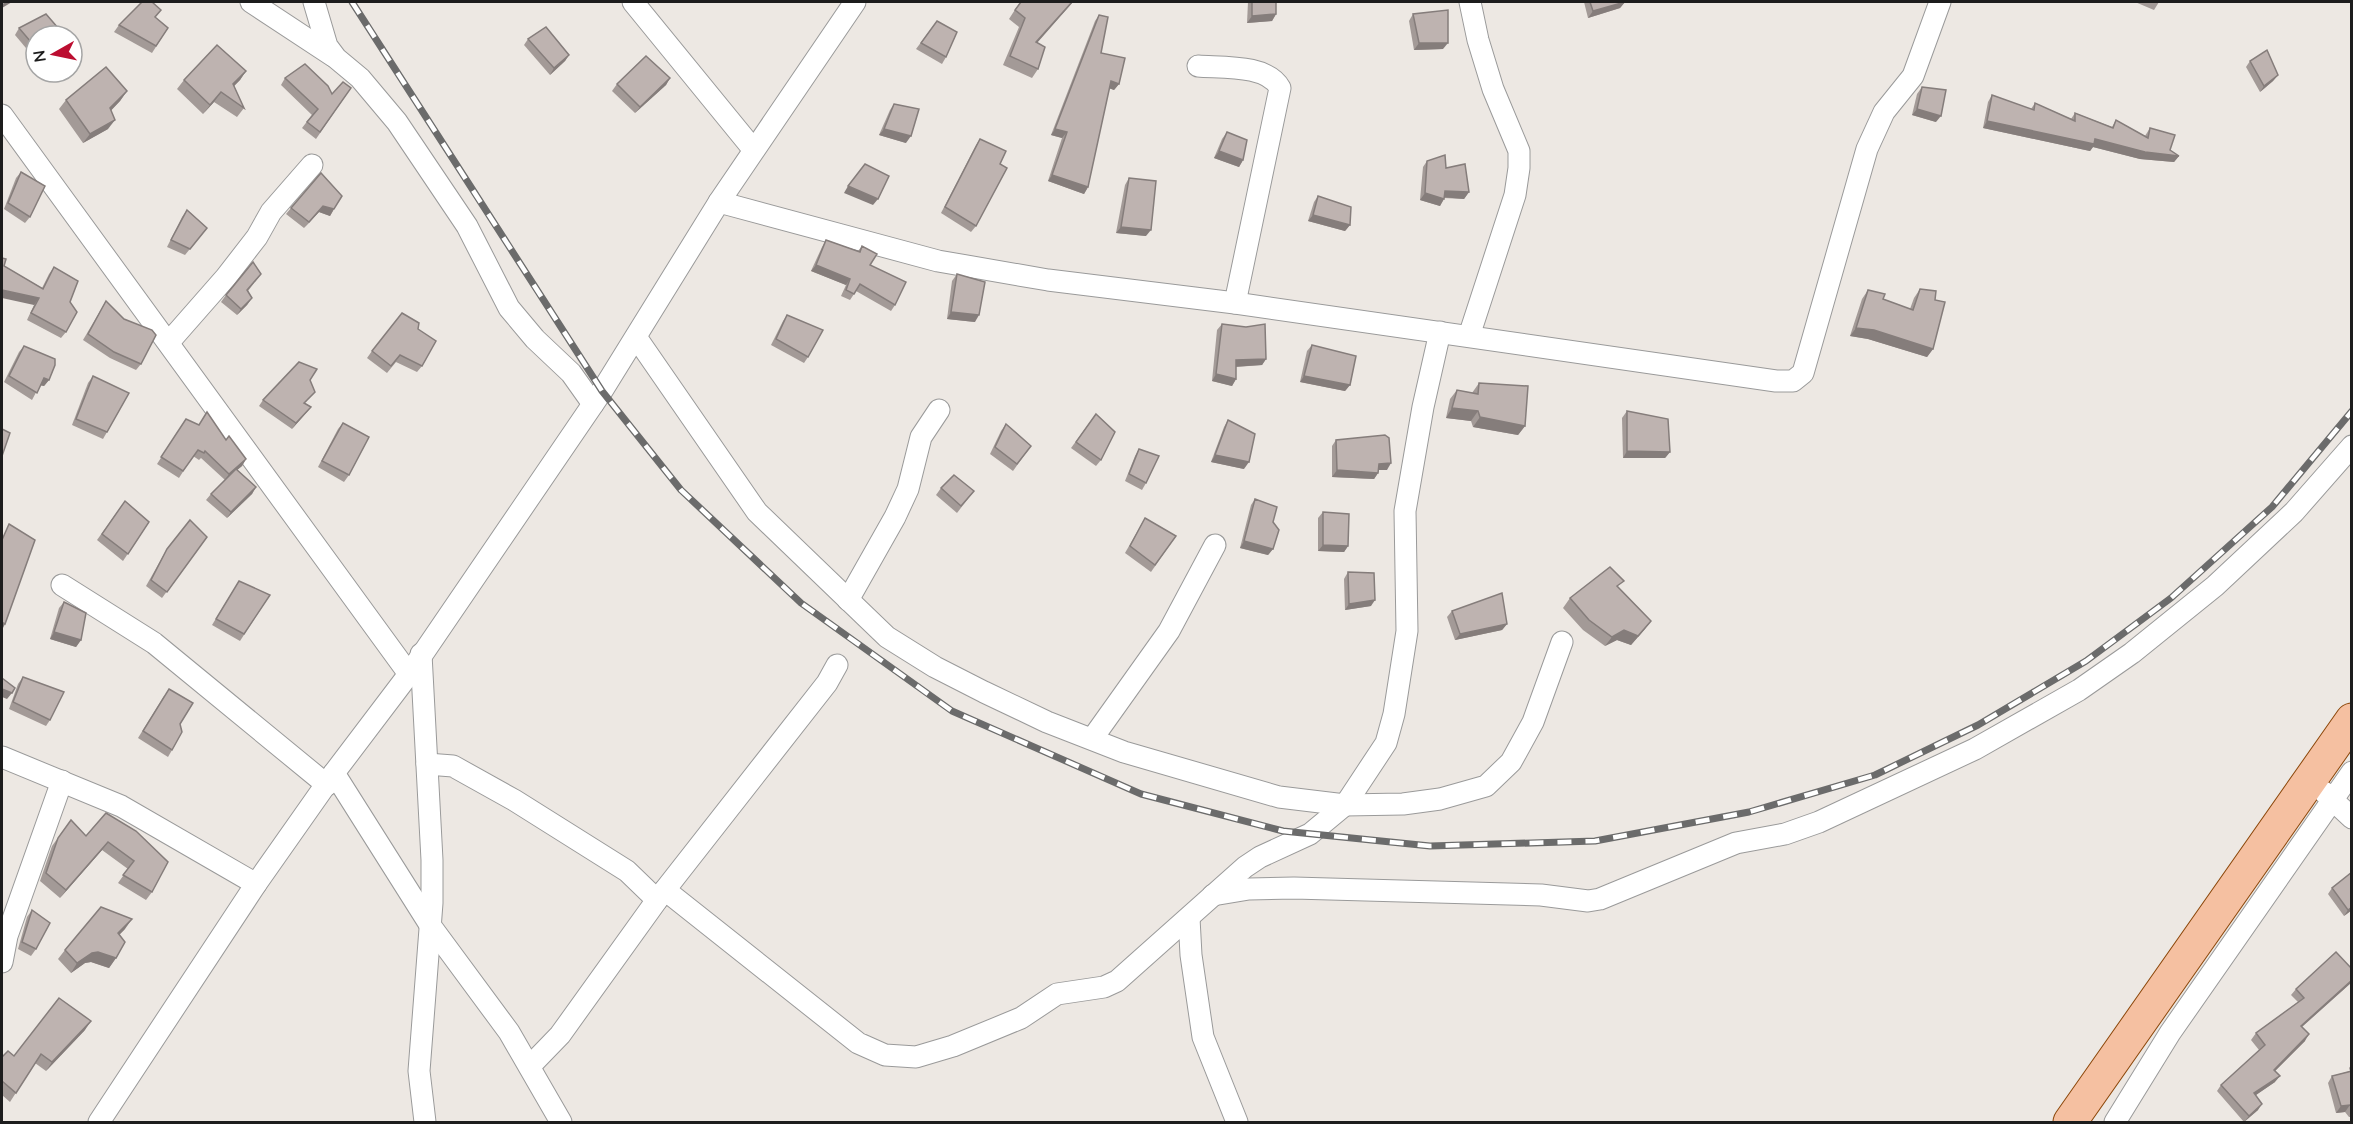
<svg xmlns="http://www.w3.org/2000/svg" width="2353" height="1124" font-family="'Nunito Sans',sans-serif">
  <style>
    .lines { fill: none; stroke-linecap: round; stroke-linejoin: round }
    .minor-casing { stroke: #9a9a9a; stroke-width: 23 }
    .primary-casing { stroke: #8c470a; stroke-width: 35 }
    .minor { stroke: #fff; stroke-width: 21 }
    .primary { stroke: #f5c0a1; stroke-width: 33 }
    .rail-casing { stroke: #6b6b6b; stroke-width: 7 }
    .rail { stroke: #fff; stroke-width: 4.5; stroke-dasharray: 14; stroke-linecap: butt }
    .wall { fill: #a39a97 }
    .shaded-wall { fill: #857d7b }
    .building { fill: #beb3b0; stroke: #857d7b; stroke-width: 1.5 }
  </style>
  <rect width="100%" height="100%" fill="#ede8e3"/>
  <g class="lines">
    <defs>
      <g id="minor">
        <polyline points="251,2 333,56"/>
        <polyline points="314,2 327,46 336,58 360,78 397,122 467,226 509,308 535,339 571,373 593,404"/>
        <polyline points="633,2 753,149"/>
        <path d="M1198,66C1221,68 1267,64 1280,88L1235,303"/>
        <polyline points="2,115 409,674"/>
        <polyline points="719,202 938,261 1048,280 1235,303 1776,381 1793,381 1803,373 1867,149 1884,112 1913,76 1940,2"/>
        <polyline points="1469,336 1515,195 1519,168 1519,151 1493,89 1478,40 1470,2"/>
        <polyline points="636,337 757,512 887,637 935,667 984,692 1047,722 1124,752 1279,797 1345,805 1403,804 1440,799 1486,786 1511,762 1533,722 1562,642"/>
        <polyline points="169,342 226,277 257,237 271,212 312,165"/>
        <polyline points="62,585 154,643 327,785"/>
        <polyline points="848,600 895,517 908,489 921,437 939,410"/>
        <polyline points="421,654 432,860 432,903 419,1071 425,1122"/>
        <polyline points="1092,739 1169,631 1215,545"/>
        <polyline points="2,757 121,806 256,884"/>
        <polyline points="427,764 453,766 514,800 627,871 657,900"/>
        <polyline points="334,773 430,925 509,1032 561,1122"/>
        <polyline points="2324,792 2352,818"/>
        <polyline points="665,890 858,1043 885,1055 916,1057 953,1046 1021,1018 1057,994 1104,987 1117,981 1245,867 1260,857 1310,834 1345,805 1386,743 1394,714 1407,631 1405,511 1423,407 1440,332"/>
        <polyline points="1213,895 1249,889 1294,888 1541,895 1588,901 1600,899 1736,843 1785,834 1819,822 1975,749 2079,690 2132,653 2215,586 2294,512 2352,446"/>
        <polyline points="1189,918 1191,955 1203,1037 1237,1122"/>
        <polyline points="2,962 7,936 62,781"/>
        <polyline points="530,1066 560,1035 657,900 827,683 837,665"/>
        <polyline points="99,1122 256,884 334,773 409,674 602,391 719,202 855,2"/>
        <polyline points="2115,1122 2170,1033 2352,772"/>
      </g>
      <polyline id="primary" points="2070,1122 2352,720"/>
    </defs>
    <use href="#minor" class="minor-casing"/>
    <use href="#primary" class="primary-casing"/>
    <use href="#minor" class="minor"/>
    <use href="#primary" class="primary"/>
    <defs>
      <polyline id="rail" points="352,2 602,391 681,490 801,603 952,711 1141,794 1283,831 1430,846 1595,841 1749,812 1875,775 1978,725 2086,661 2171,598 2272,507 2352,411"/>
    </defs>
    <use href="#rail" class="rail-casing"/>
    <use href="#rail" class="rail"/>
  </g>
  <g class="wall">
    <polygon points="1020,2 1037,43 1038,69 1032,78 1003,65 1019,27 1009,19"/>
    <polygon points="1248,2 1276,2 1276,14 1272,21 1247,23"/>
    <polygon points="1584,2 1625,2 1620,8 1588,18"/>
    <polygon points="2135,2 2159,2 2154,10"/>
    <polygon points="1413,14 1443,49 1414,50 1409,21"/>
    <polygon points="1099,15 1101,53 1119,84 1114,90 1109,88 1088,187 1084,194 1048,181 1062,138 1051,135 1095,21"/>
    <polygon points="937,21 946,57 942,64 916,49"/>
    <polygon points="119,25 168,28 152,53 114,32"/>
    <polygon points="19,28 36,36 36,60 15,35"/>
    <polygon points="528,39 569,55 565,61 550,75 524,45"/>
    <polygon points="2250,61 2278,75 2273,81 2260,92 2246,67"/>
    <polygon points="246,71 240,80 234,86 244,108 237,117 214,102 203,114 177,89 184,80"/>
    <polygon points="285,78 332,94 351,88 316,139 302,128 312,115 281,85"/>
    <polygon points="670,78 666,85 635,113 612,91 617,84"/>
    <polygon points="1922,87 1936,122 1912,115 1917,94"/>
    <polygon points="127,91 120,101 111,110 108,129 83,143 59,109 66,100"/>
    <polygon points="1992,95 2031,109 2035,103 2071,119 2075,113 2112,127 2116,120 2145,136 2150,128 2170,150 2179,156 2174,162 2140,159 2093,147 2090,151 1983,128 1988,102"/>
    <polygon points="894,104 906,143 879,135 890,110"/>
    <polygon points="1227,132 1243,160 1239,167 1214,158 1222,139"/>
    <polygon points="980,139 1000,164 976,226 971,232 941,213 976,145"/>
    <polygon points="1427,161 1446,168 1469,192 1464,199 1444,198 1440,206 1420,200 1423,167"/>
    <polygon points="21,172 30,217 25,223 4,209 16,178"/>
    <polygon points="1129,178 1146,236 1116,233 1125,185"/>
    <polygon points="1318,196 1350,225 1345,231 1308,221 1314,202"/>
    <polygon points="291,208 334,209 330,216 319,212 304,228 286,214"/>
    <polygon points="187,210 207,228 185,255 167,247 182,217"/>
    <polygon points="826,240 858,251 862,246 870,265 895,305 891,311 856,291 850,300 841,296 846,285 811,271 822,247"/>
    <polygon points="4,266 42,288 49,274 54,267 70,302 66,332 61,338 27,320 34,305"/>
    <polygon points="261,274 248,291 252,298 247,305 237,315 221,302 226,295"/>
    <polygon points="957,274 975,322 947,319 952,281"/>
    <polygon points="1920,289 1935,300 1933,349 1927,357 1868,339 1850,336 1862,299 1868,290 1883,299 1910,309 1914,298"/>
    <polygon points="106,301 141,364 136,370 110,358 83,340"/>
    <polygon points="787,315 808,357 804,363 771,345 783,321"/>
    <polygon points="1222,324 1266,359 1262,365 1236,367 1236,379 1232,386 1212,381 1217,330"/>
    <polygon points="418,329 422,366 417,372 396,362 387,373 367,358 372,351"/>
    <polygon points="1312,345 1350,385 1345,391 1300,382 1307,351"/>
    <polygon points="24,346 49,380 44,386 40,385 32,400 4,382 19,352"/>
    <polygon points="93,376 107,432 103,439 72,425 88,383"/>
    <polygon points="310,380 315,392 305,403 311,407 306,413 292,429 259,406 263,400"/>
    <polygon points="1479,383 1525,426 1518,435 1473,427 1471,421 1446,418 1450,399 1457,390 1472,393"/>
    <polygon points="1627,411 1670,452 1665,458 1623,458 1622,418"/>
    <polygon points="207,412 226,440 246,459 242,466 237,470 256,487 252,494 227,518 206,500 211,494 225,480 201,458 199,460 193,456 179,478 157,464 186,419 199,425"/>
    <polygon points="1096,414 1101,460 1096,466 1071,448"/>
    <polygon points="1228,420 1244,469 1211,462 1224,427"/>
    <polygon points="343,423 349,475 344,482 318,467 338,429"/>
    <polygon points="1006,424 1031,446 1013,471 990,454 1001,431"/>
    <polygon points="1336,440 1387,470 1379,470 1378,473 1374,479 1332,477 1332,446"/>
    <polygon points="1139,449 1146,483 1142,490 1125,481 1135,456"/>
    <polygon points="941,488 974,491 957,513 936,495"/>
    <polygon points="1255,499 1273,522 1273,549 1268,555 1240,548 1251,505"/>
    <polygon points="125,501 149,522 123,561 97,540"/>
    <polygon points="1323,512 1348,546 1344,552 1318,551 1318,518"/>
    <polygon points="1145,518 1176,536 1151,572 1125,553"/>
    <polygon points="190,520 207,537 162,598 146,586 163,556"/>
    <polygon points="1348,572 1371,606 1345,610 1344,579"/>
    <polygon points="239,581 270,595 240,641 212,625"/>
    <polygon points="1619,588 1651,621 1644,630 1631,645 1617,640 1605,646 1583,630 1563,608 1570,598"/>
    <polygon points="64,602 81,640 76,647 50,639 59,608"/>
    <polygon points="1452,611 1507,624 1502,630 1455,640 1447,617"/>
    <polygon points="23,677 50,720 46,726 9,709 18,684"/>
    <polygon points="164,696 180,724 172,750 168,757 138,738"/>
    <polygon points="106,813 152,892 146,900 118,883 128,869 102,850 60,898 40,881 52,846 71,820 86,836"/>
    <polygon points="2352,872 2352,910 2344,916 2328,894 2332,888"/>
    <polygon points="32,910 36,949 31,956 18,949 27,917"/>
    <polygon points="125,929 120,934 116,958 109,968 91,962 85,963 71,973 58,959 65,950"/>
    <polygon points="2352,969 2352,982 2302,1027 2305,1041 2275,1071 2275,1082 2256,1095 2258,1110 2244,1122 2217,1091 2221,1085 2259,1050 2251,1040 2256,1033 2298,1002 2291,995 2296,989"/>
    <polygon points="85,1030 46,1071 35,1063 10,1102 2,1095 2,1057 14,1056"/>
    <polygon points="2352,1064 2352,1117 2349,1117 2345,1112 2336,1113 2328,1083 2332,1076 2350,1071 2349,1068"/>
  </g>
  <g class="shaded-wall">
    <polygon points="6,2 12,2 2,8 2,4"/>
    <polygon points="1072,2 1073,2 1030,51 1036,42"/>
    <polygon points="1625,2 1620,8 1588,18 1593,11"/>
    <polygon points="1276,14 1272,21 1247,23 1252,16"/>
    <polygon points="1419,43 1448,43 1443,49 1414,50"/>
    <polygon points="569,55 565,61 550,75 554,68"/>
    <polygon points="246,71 240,80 226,94 233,84"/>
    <polygon points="2278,75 2273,81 2260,92 2264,86"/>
    <polygon points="670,78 666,85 635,113 640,107"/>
    <polygon points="1111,81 1119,84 1114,90 1106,87"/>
    <polygon points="127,91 120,101 104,118 110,108"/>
    <polygon points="221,92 214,102 203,114 210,105"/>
    <polygon points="1917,109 1941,116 1936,122 1912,115"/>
    <polygon points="115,120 108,129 83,143 90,134"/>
    <polygon points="1987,121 2095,139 2179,156 2174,162 2140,159 2093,147 2090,151 1983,128"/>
    <polygon points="884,129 911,136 906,143 879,135"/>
    <polygon points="1055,129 1067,132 1062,138 1051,135"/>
    <polygon points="1219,151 1243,160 1239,167 1214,158"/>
    <polygon points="1052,175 1088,187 1084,194 1048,181"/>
    <polygon points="848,186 878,199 873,205 844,193"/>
    <polygon points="1445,191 1469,192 1464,199 1441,197"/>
    <polygon points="1425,193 1444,199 1440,206 1420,200"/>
    <polygon points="323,206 334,209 330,216 319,212 304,228"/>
    <polygon points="1313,215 1350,225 1345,231 1308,221"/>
    <polygon points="1121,227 1151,230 1146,236 1116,233"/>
    <polygon points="816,265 850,279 846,285 811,271"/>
    <polygon points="2,290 39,298 34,305 2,298"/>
    <polygon points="252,298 247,305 237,315 241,309"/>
    <polygon points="951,312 979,315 975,322 947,319"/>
    <polygon points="1856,328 1874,330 1933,349 1927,357 1868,339 1850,336"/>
    <polygon points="1266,359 1262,365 1231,367 1236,360"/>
    <polygon points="1216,374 1236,379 1232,386 1212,381"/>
    <polygon points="1304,376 1350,385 1345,391 1300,382"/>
    <polygon points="44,378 49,380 44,386 39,385"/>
    <polygon points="311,407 306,413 292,429 296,423"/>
    <polygon points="1452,408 1478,411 1471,421 1446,418"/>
    <polygon points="1480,417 1525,426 1518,435 1473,427"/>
    <polygon points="1627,451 1670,452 1665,458 1623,458"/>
    <polygon points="1215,455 1249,462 1244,469 1211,462"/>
    <polygon points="246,459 242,466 225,480 229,474"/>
    <polygon points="1391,463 1387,470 1374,470 1379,464"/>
    <polygon points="1337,470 1378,473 1374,479 1332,477"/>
    <polygon points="256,487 252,494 227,518 231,512"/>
    <polygon points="1244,541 1273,549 1268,555 1240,548"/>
    <polygon points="1323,545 1348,546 1344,552 1318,551"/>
    <polygon points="1375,600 1371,606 1345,610 1349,604"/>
    <polygon points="1651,621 1644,630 1631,645 1617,640 1605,646 1612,637 1624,630"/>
    <polygon points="2,622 5,624 2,630"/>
    <polygon points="1507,624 1502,630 1455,640 1460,634"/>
    <polygon points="54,632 81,640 76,647 50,639"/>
    <polygon points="2,689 12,693 7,699 2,697"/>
    <polygon points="108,842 102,850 60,898 66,890"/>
    <polygon points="2352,907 2352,910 2344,916 2348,910"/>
    <polygon points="132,919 125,929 112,942 118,933"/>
    <polygon points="98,952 116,958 109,968 91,962 85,963 71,973 77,963 92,953"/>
    <polygon points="2352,980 2352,982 2296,1032 2301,1026"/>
    <polygon points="91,1021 85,1030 46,1071 52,1062"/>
    <polygon points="2309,1034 2305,1041 2270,1076 2274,1070"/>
    <polygon points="2280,1076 2275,1082 2250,1099 2254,1093"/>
    <polygon points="2262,1104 2258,1110 2244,1122 2249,1116"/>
    <polygon points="2350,1105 2345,1112 2336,1113 2341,1106"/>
  </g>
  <g class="building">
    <polygon points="142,2 152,2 161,10 155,17 168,28 156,46 119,25"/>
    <polygon points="1021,2 1072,2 1036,42 1045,47 1038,69 1010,56 1025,18 1015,10"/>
    <polygon points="1252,2 1276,2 1276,14 1252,16"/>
    <polygon points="1590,2 1625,2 1593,11"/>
    <polygon points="1448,10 1448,43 1419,43 1413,14"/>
    <polygon points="46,14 65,36 36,36 36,48 19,28"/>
    <polygon points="1099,15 1108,17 1101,53 1125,58 1119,84 1111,81 1088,187 1052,175 1067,132 1055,129"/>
    <polygon points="937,21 957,32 946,57 921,43"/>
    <polygon points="546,27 569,55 554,68 528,39"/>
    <polygon points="217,45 246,71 233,84 244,108 221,92 210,105 184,80"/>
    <polygon points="2267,50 2278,75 2264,86 2250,61"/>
    <polygon points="646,56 670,78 640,107 617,84"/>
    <polygon points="305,64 328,86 332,94 343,82 351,88 320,132 307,122 318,109 285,78"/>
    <polygon points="106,67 127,91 110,108 115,120 90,134 66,100"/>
    <polygon points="1922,87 1946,90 1941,116 1917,109"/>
    <polygon points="1992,95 2034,110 2035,103 2075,121 2075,113 2113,128 2116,120 2148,138 2150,128 2175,135 2170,150 2179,156 2145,152 2095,139 2094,144 1987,121"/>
    <polygon points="894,104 919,109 911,136 884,129"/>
    <polygon points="1227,132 1247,140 1243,160 1219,151"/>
    <polygon points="980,139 1006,151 1000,164 1007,168 976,226 945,207"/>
    <polygon points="1445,155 1446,168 1465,164 1469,192 1445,191 1444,199 1425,193 1427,161"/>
    <polygon points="865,164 889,176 878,199 848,186"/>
    <polygon points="21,172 45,186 30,217 8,203"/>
    <polygon points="321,173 342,196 334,209 323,206 309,222 291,208"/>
    <polygon points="1129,178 1156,181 1151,230 1121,227"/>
    <polygon points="1318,196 1351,207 1350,225 1313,215"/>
    <polygon points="187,210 207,228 190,249 171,240"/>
    <polygon points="826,240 860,252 862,246 877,254 870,265 906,282 895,305 860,284 854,294 846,290 850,279 816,265"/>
    <polygon points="2,258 6,259 4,266 43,289 54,267 78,281 70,302 77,312 66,332 31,313 39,298 2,290"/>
    <polygon points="253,262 261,274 247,290 252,298 241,309 226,295"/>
    <polygon points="957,274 985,282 979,315 951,312"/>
    <polygon points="1920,289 1936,291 1935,300 1945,302 1933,349 1874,330 1856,328 1868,290 1885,294 1883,299 1913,310"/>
    <polygon points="106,301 124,319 152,330 156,335 141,364 114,352 88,334"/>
    <polygon points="402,313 419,323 418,329 436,341 422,366 400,355 391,366 372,351"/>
    <polygon points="787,315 823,330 808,357 776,339"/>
    <polygon points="1222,324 1246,327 1265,324 1266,359 1236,360 1236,379 1216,374"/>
    <polygon points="1312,345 1356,356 1350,385 1304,376"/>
    <polygon points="24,346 55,359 55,365 49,380 44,378 37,393 9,376"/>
    <polygon points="299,362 317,369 310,380 315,392 304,403 311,407 296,423 263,400"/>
    <polygon points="93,376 129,393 107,432 76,419"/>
    <polygon points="1479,383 1528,386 1525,426 1480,417 1478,411 1452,408 1457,390 1478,394"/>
    <polygon points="1627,411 1668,419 1670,452 1627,451"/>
    <polygon points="207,412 226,440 229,436 246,459 229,474 205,451 204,453 198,450 183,471 161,457 186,419 199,425"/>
    <polygon points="1096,414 1115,432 1101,460 1076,442"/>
    <polygon points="1228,420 1255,434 1249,462 1215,455"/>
    <polygon points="343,423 369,437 349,475 322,461"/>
    <polygon points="1006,424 1031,446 1017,464 995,447"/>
    <polygon points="2,429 10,433 2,456"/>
    <polygon points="1385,435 1389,438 1391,463 1379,464 1378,473 1337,470 1336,440"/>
    <polygon points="1139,449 1159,456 1146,483 1129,474"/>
    <polygon points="236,469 256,487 231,512 211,494"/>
    <polygon points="954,475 974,491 961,506 941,488"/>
    <polygon points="1255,499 1277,507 1273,522 1279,530 1273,549 1244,541"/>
    <polygon points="125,501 149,522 128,554 102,534"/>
    <polygon points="1323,512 1349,514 1348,546 1323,545"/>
    <polygon points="1145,518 1176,536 1155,565 1130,546"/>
    <polygon points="190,520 207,537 167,592 151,580 167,549"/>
    <polygon points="9,524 35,540 5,624 2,622 2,540"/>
    <polygon points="1610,567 1624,581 1617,586 1651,621 1638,636 1624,630 1612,637 1589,620 1570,598"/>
    <polygon points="1348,572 1374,573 1375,600 1349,604"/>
    <polygon points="239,581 270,595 244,634 216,619"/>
    <polygon points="1502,593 1507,624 1460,634 1452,611"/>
    <polygon points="64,602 86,613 81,640 54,632"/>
    <polygon points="23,677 64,692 50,720 13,702"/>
    <polygon points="2,678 15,688 12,693 2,689"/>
    <polygon points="169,689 193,703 180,724 182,732 172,750 143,731"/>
    <polygon points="106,813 136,831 168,862 152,892 123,875 134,861 108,842 66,890 46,873 58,838 71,820 86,836"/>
    <polygon points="2352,872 2352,907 2348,910 2332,888"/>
    <polygon points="101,907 132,919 118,933 125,942 116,958 98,952 92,953 77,963 65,950"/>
    <polygon points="32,910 50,923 36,949 22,942"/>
    <polygon points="2336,952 2352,969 2352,980 2301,1026 2309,1034 2274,1070 2280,1076 2254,1093 2262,1104 2249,1116 2221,1085 2265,1045 2256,1033 2304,998 2296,989"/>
    <polygon points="59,998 91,1021 52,1062 41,1054 16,1093 2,1081 2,1057 8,1051 14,1056"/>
    <polygon points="2352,1071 2352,1108 2350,1105 2341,1106 2332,1076"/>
  </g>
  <rect width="2353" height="1124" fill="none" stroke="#1d1d1d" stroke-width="6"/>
  <g transform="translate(54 54) rotate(261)"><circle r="28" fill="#ffffff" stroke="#a5a5a5" stroke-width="1.5"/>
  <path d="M0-4.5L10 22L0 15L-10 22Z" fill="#bc0e31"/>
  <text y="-9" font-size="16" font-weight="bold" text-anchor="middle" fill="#1d1d1d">N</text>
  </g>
</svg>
